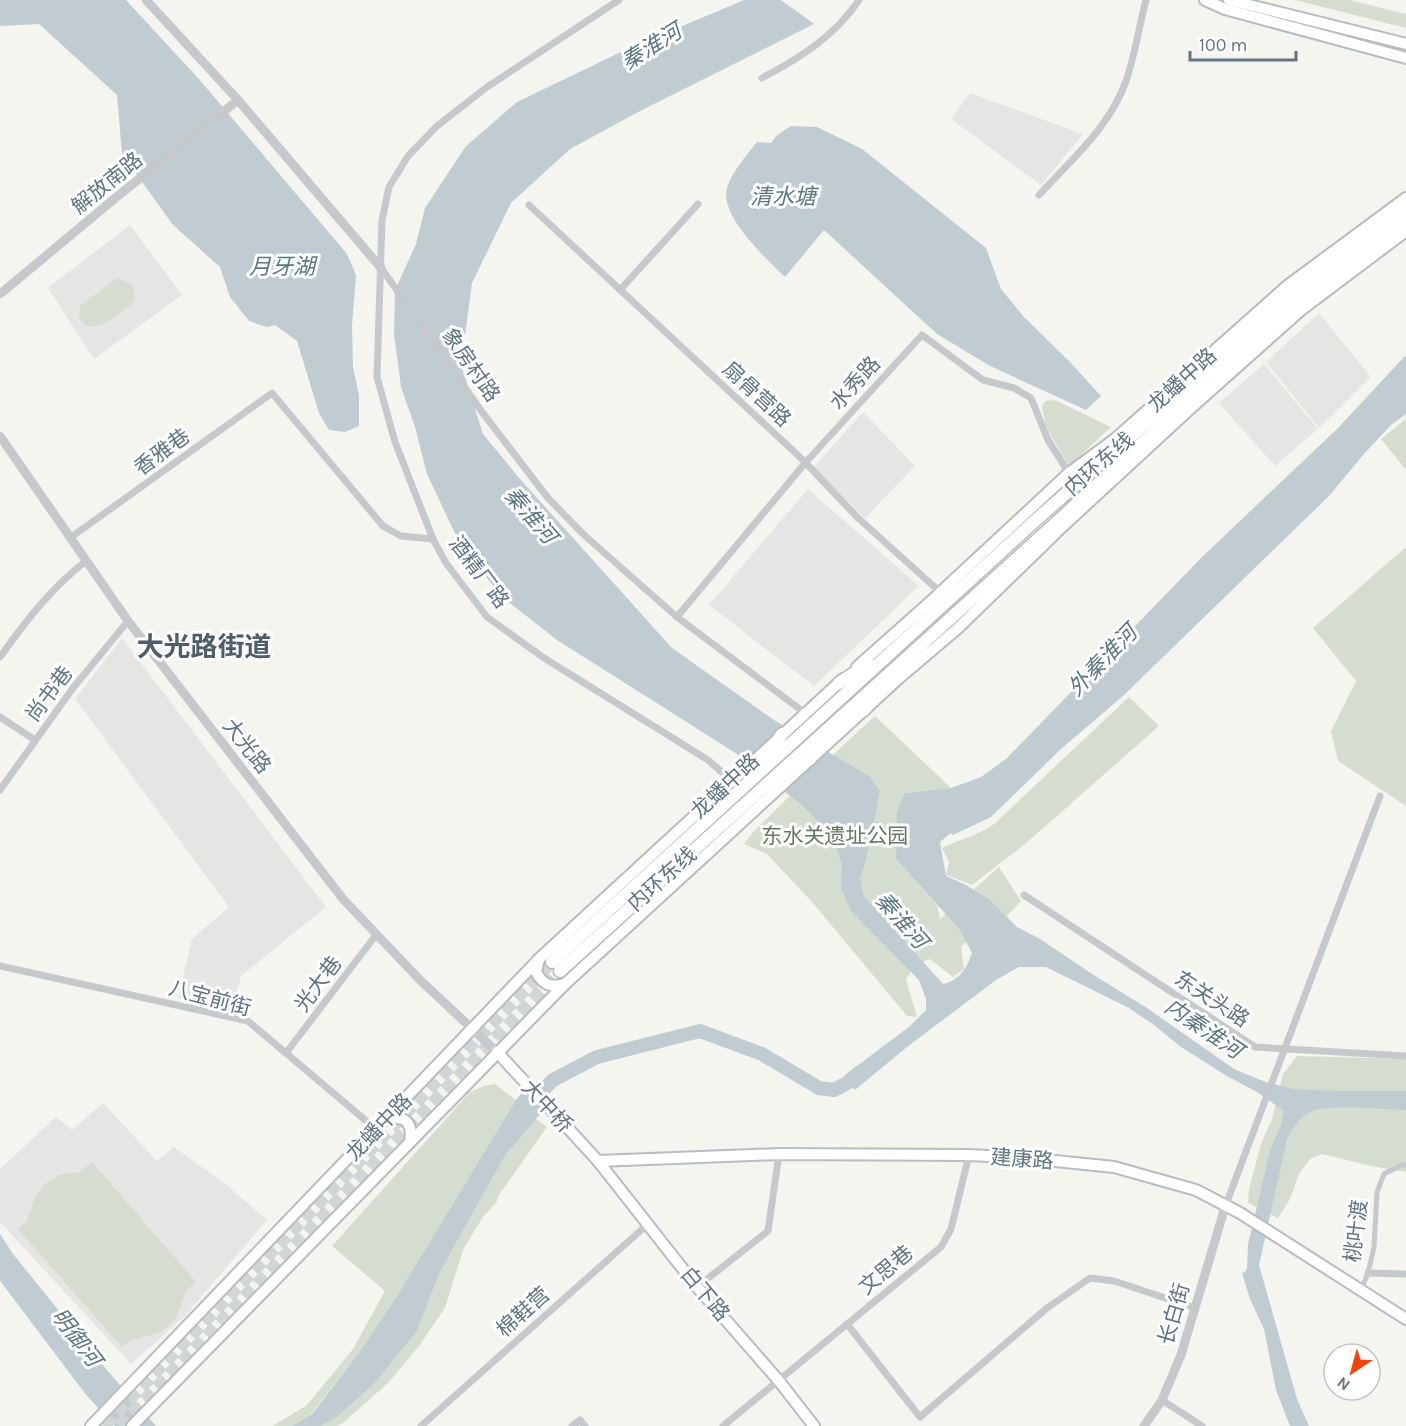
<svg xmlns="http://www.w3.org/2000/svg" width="1406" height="1426" font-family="Karla,'Noto Sans SC',sans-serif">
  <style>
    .built { fill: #e5e6e3 }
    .green { fill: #d5ddd0 }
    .water { fill: #c0ccd1 }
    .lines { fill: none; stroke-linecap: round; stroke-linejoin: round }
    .river { stroke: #c0ccd1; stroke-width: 14 }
    .trunk-tunnel { stroke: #d0d5d5; stroke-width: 12; stroke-dasharray: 12 6; stroke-linecap: butt }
    .secondary-casing { stroke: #b7bdc1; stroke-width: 14 }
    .primary-casing { stroke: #b8bcbf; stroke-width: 14 }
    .trunk-casing { stroke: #b7bbbd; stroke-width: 15 }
    .pedestrian { stroke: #c6c9cc; stroke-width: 5 }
    .minor { stroke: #c6c9cc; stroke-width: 7 }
    .tertiary { stroke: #c6c9cc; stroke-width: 9 }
    .secondary { stroke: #fff; stroke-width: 10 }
    .primary { stroke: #fff; stroke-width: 10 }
    .trunk { stroke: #fff; stroke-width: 12 }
    .secondary-bridge-casing { stroke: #b7bdc1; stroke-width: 14; stroke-linecap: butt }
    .secondary-bridge { stroke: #fff; stroke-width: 10 }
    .labels { text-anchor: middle; stroke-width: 6; stroke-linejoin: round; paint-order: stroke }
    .street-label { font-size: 21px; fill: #607584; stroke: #fff }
    .park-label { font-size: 21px; fill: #657b60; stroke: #fff }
    .water-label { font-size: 22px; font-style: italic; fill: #5b7882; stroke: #fff }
    .district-label { font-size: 27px; font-weight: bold; fill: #4f5d68; stroke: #fff }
  </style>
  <rect width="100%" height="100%" fill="#f5f5f0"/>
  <g class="built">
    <polygon points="970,93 1083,134 1041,185 951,119"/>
    <polygon points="130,225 182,295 94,359 48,288"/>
    <polygon points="1319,313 1371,377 1319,428 1266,362"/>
    <polygon points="1264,364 1318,429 1275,466 1219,403"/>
    <polygon points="863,412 915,466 865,518 813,468"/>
    <polygon points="808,489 919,586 814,686 709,605"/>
    <polygon points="122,638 326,907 241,976 233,1007 178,998 192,939 229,907 75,699"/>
    <polygon points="103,1103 157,1161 174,1147 228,1186 267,1220 185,1316 131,1364 0,1222 0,1169 56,1117 72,1130"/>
  </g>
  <g class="green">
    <polygon points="1295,0 1350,0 1406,14 1406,28"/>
    <path d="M117,278L132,285L135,296L133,303C119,313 91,342 79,316L80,306Z"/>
    <polygon points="1055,400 1111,427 1069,466 1046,427 1042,407 1045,401"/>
    <polygon points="1406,419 1406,470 1381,439"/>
    <polygon points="1406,547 1406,806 1338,761 1331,731 1356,681 1313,628"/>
    <path d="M1129,697L1159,726L1024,845L972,885L946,875L949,862L942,848C959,839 978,836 994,824Z"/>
    <polygon points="875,716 951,788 905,793 896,859 937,905 940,919 999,867 1021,901 1009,914 961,946 964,969 953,977 930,959 913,967 906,980 917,1017 907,1016 812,902 767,854 744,844 753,832 811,775"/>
    <polygon points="1297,1056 1406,1059 1406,1172 1371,1166 1322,1154 1310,1159 1299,1174 1290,1199 1278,1218 1248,1203 1249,1189 1261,1144 1272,1119 1283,1074"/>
    <polygon points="495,1084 516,1100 395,1299 358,1354 312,1413 292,1426 272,1426 306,1406 353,1349 385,1291 332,1246 470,1092 484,1086"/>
    <polygon points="535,1118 547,1127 499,1195 496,1203 483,1217 463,1250 445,1308 419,1346 388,1383 343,1423 337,1426 321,1426 337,1417 375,1383 417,1331 440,1272 506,1154"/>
    <path d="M92,1162L196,1282C193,1285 188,1288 186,1292C180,1304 180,1316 169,1326C153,1339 137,1334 122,1347L18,1229L27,1221L34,1199L46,1183L59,1175L80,1172Z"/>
  </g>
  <g class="water">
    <polygon points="0,0 126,0 199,79 347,254 356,275 352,326 353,367 359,395 359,426 345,432 329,430 319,413 297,341 275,325 267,327 249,321 230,297 220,267 173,225 122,154 117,95 39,24 0,26"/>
    <path d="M744,0H781L814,24L640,111L570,149L511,203L472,283L461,365L483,434L520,479L672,648L774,720L869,776L880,791L866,859L860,879L863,895L943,984C959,981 967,968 972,953L960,930L896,859L897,812L905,793L951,788L981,777L1006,759L1203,556L1338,428L1406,355V414L1392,424L1363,455L1330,495L1124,695L1061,749L991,817L953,835L951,833L940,842L946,876L966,885L990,900L1017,927L1040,939L1092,974L1147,1008L1234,1069L1263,1081L1292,1089L1341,1091H1406V1110C1384,1110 1330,1104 1312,1111C1300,1115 1293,1129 1287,1139L1259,1265L1297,1399L1309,1426H1290L1276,1390L1264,1329L1250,1299L1242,1273L1245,1272L1247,1269L1248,1244L1270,1151L1281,1125L1284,1111L1257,1092L1225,1075L1181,1047L1154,1025L1129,1008L1046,967H1019L996,980L907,1047L855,1090L845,1075L910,1026L926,1010V999L919,980L851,911L841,888L842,865L833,836L803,806L737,754L557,640L501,596L459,542L427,474L415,427L401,387L394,334L395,290L416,244L425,208L466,146L517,102L623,51Z"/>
    <path d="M791,126L817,127L862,149L986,248L1001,289L1024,317L1069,361L1101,396L1086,410L990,366L937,334L824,230L785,277C766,258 716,214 728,185C734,169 747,155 757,142L771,143L777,135Z"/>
    <polygon points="528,1086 547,1106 506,1154 440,1272 417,1331 375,1383 337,1417 321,1426 292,1426 313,1413 358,1354 395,1299 516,1100"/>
    <polygon points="0,1234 13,1254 106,1369 156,1426 126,1426 0,1266"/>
  </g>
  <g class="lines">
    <g class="river">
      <polyline points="528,1105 553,1080 597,1057 700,1031 762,1054 819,1088 834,1090 847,1083 863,1070"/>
      <polyline points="0,1269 92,1391 125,1426"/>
    </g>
    <g class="trunk-tunnel">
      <polyline points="104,1426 552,962"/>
      <polyline points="119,1426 560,971"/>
    </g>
    <defs>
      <g id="secondary">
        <polyline points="1205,0 1225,9 1406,58"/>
        <polyline points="1229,0 1406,44"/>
        <polyline points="497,1052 522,1079"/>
        <polyline points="556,1115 598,1161 697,1287 779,1381 814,1426"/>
        <polyline points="598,1161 779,1154 969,1155 1026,1158 1114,1167 1196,1190 1240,1213 1406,1319"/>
      </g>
      <g id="primary">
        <polyline points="857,667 929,603 1069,473 1115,439 1287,286 1406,198"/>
        <path d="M539,959L536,972C543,985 551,988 565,984"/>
        <path d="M387,1119C406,1115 413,1123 410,1142"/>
        <polyline points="91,1426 539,959 843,679"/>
        <polyline points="132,1426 565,984 898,679 957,629 1063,526 1192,407 1301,310 1406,231"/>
      </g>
      <g id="trunk">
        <polyline points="839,683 868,664"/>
        <polyline points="864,710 883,686"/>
        <polyline points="765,760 782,734"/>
        <polyline points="785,774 810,759"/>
        <polyline points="552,962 1037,519 1287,299 1406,209"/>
        <polyline points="560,971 1056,523 1290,306 1406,220"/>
      </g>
    </defs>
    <use href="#secondary" class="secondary-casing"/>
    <use href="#primary" class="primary-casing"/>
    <use href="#trunk" class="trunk-casing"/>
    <polyline class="pedestrian" points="1361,1290 1368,1273 1374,1247 1377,1192 1384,1174 1401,1165 1406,1165"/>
    <g class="minor">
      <polyline points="619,0 487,87 437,126 408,156 389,187 382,220 377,377 395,442 433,539 446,563 487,617 544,658 708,760 731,780"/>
      <path d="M762,78C800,58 835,36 859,0"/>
      <path d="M1039,195C1070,161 1110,127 1126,81C1135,55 1139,27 1146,0"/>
      <polyline points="529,205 802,459 857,517 940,592"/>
      <polyline points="382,269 482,412 548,498 583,534 677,617 805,713"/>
      <polyline points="620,290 698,204"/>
      <polyline points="70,538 272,393 383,526 401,536 433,539"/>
      <polyline points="677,617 806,462 922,335 983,380 1014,388 1031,398 1048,440 1069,473"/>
      <path d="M0,657C26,621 51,588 86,561"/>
      <polyline points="0,717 35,740"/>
      <polyline points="0,790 73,688 128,621"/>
      <polyline points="1024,895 1255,1047 1406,1056"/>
      <polyline points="0,966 248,1021 377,1130"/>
      <polyline points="286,1053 376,935"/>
      <polyline points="1225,1207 1380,796"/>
      <polyline points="1368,1273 1406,1274"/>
      <polyline points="697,1287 768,1231 779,1154"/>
      <polyline points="847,1324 920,1417 1047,1308 1090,1278 1114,1281 1195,1308"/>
      <polyline points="1162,1400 1202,1426"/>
      <polyline points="421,1426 648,1224"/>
      <polyline points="572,1426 580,1420 585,1426"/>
      <polyline points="723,1426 941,1247 951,1229 969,1155"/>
    </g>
    <g class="tertiary">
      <polyline points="146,0 238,100 381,268"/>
      <polyline points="0,294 119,195 238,100"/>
      <polyline points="0,436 128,621 343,899 420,980 497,1052"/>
      <polyline points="1144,1426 1162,1400 1181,1355 1225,1207"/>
    </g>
    <use href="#secondary" class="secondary"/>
    <use href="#primary" class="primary"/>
    <use href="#trunk" class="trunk"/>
    <defs>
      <polyline id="secondary-bridge" points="522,1079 556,1115"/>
    </defs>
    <use href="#secondary-bridge" class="secondary-bridge-casing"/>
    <use href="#secondary-bridge" class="secondary-bridge"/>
  </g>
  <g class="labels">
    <g class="street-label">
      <text transform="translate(107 183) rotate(-39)" y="7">解放南路</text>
      <text transform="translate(471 365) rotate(55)" y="7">象房村路</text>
      <text transform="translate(1182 380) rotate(-42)" y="7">龙蟠中路</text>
      <text transform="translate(855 383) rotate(-48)" y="7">水秀路</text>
      <text transform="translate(757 394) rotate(43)" y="7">扇骨营路</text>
      <text transform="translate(162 452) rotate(-36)" y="7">香雅巷</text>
      <text transform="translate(1099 464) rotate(-41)" y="7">内环东线</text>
      <text transform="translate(479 572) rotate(53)" y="7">酒精厂路</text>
      <text transform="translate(49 694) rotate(-53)" y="7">尚书巷</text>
      <text transform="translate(247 746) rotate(52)" y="7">大光路</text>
      <text transform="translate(725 786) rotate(-43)" y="7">龙蟠中路</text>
      <text transform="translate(662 879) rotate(-42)" y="7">内环东线</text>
      <text transform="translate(318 984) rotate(-53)" y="7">光大巷</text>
      <text transform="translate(210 998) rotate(15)" y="7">八宝前街</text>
      <text transform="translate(1212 999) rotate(33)" y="7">东关头路</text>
      <text transform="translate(547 1106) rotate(47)" y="7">大中桥</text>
      <text transform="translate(379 1127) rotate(-46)" y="7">龙蟠中路</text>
      <text transform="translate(1022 1159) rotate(4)" y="7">建康路</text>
      <text transform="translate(1356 1231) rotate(-83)" y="7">桃叶渡</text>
      <text transform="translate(886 1270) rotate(-40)" y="7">文思巷</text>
      <text transform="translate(705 1294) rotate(50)" y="7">白下路</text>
      <text transform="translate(523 1312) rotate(-42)" y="7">棉鞋营</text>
      <text transform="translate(1174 1314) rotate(-74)" y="7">长白街</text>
    </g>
    <g class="park-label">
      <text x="835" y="843">东水关遗址公园</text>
    </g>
    <g class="water-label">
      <text transform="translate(651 46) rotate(-32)" y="8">秦淮河</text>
      <text x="783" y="204">清水塘</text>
      <text x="282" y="274">月牙湖</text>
      <text transform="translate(531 515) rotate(49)" y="8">秦淮河</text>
      <text transform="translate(1102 660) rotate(-46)" y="8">外秦淮河</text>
      <text transform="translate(902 920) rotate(49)" y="8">秦淮河</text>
      <text transform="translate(1204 1028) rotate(34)" y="8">内秦淮河</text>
      <text transform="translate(77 1337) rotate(53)" y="8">明御河</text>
    </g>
    <g class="district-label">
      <text x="204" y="656">大光路街道</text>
    </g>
  </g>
  <g transform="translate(1352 1372) rotate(216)"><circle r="28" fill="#ffffff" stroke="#bfc8ce" stroke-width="1.5"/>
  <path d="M0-4.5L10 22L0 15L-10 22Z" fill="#f5420f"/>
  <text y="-9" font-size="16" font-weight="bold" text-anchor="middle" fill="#607584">N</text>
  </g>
  <path d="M1190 51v9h106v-9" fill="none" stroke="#607584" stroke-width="3"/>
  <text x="1199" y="51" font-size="18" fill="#607584" stroke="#ffffff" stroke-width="4.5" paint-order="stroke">100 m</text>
</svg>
